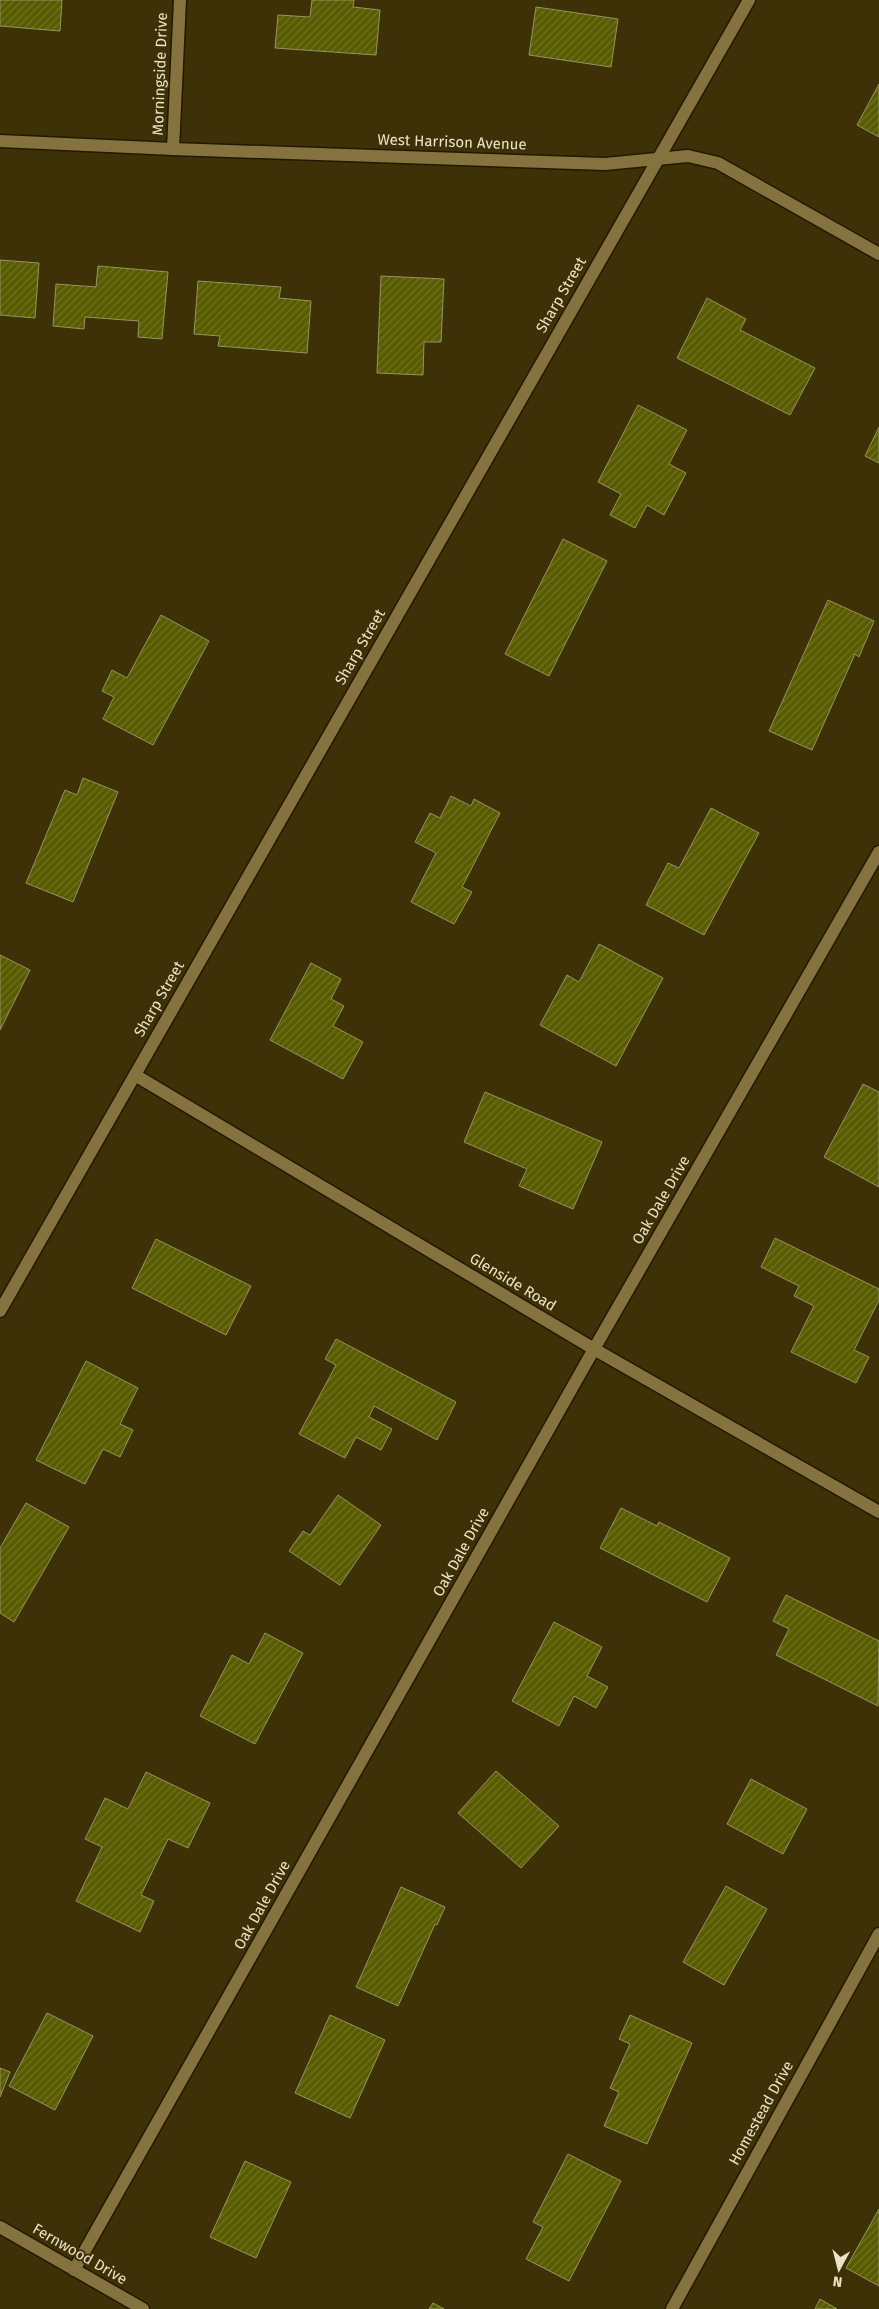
<svg xmlns="http://www.w3.org/2000/svg" width="879" height="2309" font-family="'Fira Sans',sans-serif">
  <style>
    .building { fill: url(#building-hatch); stroke: #939661 }
    .lines { fill: none; stroke-linecap: round; stroke-linejoin: round }
    .minor-casing { stroke: #221900; stroke-width: 15 }
    .minor { stroke: #85733f; stroke-width: 12 }
    .labels { text-anchor: middle; stroke-width: 4; stroke-linejoin: round; paint-order: stroke }
    .street-label { font-size: 15px; fill: #ece3c8; stroke: #3e3107 }
  </style>
  <defs>
    <pattern id="building-hatch" width="6" height="6" patternUnits="userSpaceOnUse" patternTransform="scale(1.25)"><rect width="6" height="6" fill="#595b00"/><path d="M-1 1l2-2M0 6l6-6M5 7l2-2" fill="none" stroke="#717224"/></pattern>
  </defs>
  <rect width="100%" height="100%" fill="#3e3107"/>
  <g class="building">
    <polygon points="0,0 62,0 60,31 0,26"/>
    <polygon points="312,0 354,0 353,7 380,10 376,55 275,48 278,15 310,17"/>
    <polygon points="536,7 618,19 611,67 529,55"/>
    <polygon points="879,84 879,137 857,125"/>
    <polygon points="0,260 39,263 35,318 0,315"/>
    <polygon points="98,266 168,272 162,339 138,337 139,321 85,317 84,329 53,326 56,284 96,287"/>
    <polygon points="381,276 444,279 441,342 424,342 423,375 377,373"/>
    <polygon points="198,281 281,287 279,298 311,301 307,353 218,346 220,336 194,334"/>
    <polygon points="707,298 746,319 740,330 815,368 790,415 677,358"/>
    <polygon points="638,405 687,430 669,464 686,473 664,515 647,505 635,528 610,515 621,494 598,482"/>
    <polygon points="879,427 879,463 865,456"/>
    <polygon points="563,539 607,561 549,676 505,654"/>
    <polygon points="828,600 874,621 859,657 855,654 812,750 769,731"/>
    <polygon points="161,615 209,641 153,745 103,719 114,697 102,691 112,670 127,678"/>
    <polygon points="83,778 118,792 73,902 26,883 65,790 77,795"/>
    <polygon points="451,796 471,806 474,799 500,813 462,887 472,892 454,924 411,902 436,853 415,842 430,813 440,818"/>
    <polygon points="711,808 759,833 704,935 646,905 668,863 679,868"/>
    <polygon points="599,944 663,978 616,1066 540,1025 567,975 579,982"/>
    <polygon points="0,955 30,970 0,1030"/>
    <polygon points="311,963 341,979 331,999 344,1006 333,1026 363,1042 343,1079 270,1040"/>
    <polygon points="863,1084 879,1092 879,1187 824,1157"/>
    <polygon points="485,1092 602,1142 573,1209 519,1186 527,1169 464,1142"/>
    <polygon points="775,1238 879,1289 879,1300 854,1350 869,1357 856,1383 791,1352 814,1306 794,1296 799,1286 761,1267"/>
    <polygon points="156,1239 251,1286 226,1335 132,1288"/>
    <polygon points="336,1339 456,1402 437,1440 374,1406 369,1417 392,1429 381,1450 356,1437 345,1458 299,1434 336,1365 325,1359"/>
    <polygon points="86,1361 138,1388 120,1424 133,1430 120,1457 103,1449 85,1484 36,1460"/>
    <polygon points="338,1495 381,1525 340,1585 289,1551 303,1531 310,1535"/>
    <polygon points="26,1503 69,1527 14,1622 0,1613 0,1548"/>
    <polygon points="621,1508 657,1526 659,1522 730,1558 707,1602 600,1548"/>
    <polygon points="786,1595 879,1641 878,1706 776,1655 789,1629 773,1621"/>
    <polygon points="554,1622 602,1647 587,1676 608,1687 596,1708 574,1696 559,1726 512,1701"/>
    <polygon points="265,1633 303,1653 255,1744 200,1716 232,1655 249,1664"/>
    <polygon points="496,1771 559,1826 521,1868 458,1813"/>
    <polygon points="146,1772 210,1803 188,1848 168,1839 141,1895 154,1901 140,1932 76,1901 102,1847 85,1839 105,1798 128,1809"/>
    <polygon points="751,1779 807,1809 783,1854 727,1824"/>
    <polygon points="726,1886 767,1909 724,1985 683,1962"/>
    <polygon points="401,1887 445,1907 437,1925 435,1924 398,2006 356,1987"/>
    <polygon points="47,2013 93,2036 55,2110 9,2086"/>
    <polygon points="330,2015 385,2040 350,2118 295,2093"/>
    <polygon points="630,2015 692,2043 647,2144 604,2126 619,2092 610,2088 630,2044 619,2039"/>
    <polygon points="0,2068 10,2072 0,2097"/>
    <polygon points="568,2154 621,2181 569,2281 526,2259 543,2227 533,2222"/>
    <polygon points="245,2161 291,2182 256,2258 210,2237"/>
    <polygon points="879,2209 879,2286 846,2268"/>
    <polygon points="820,2299 837,2309 815,2309"/>
    <polygon points="433,2303 444,2309 429,2309"/>
  </g>
  <g class="lines">
    <defs>
      <g id="minor">
        <polyline points="0,141 173,149 605,164 688,156 718,163 879,254"/>
        <polyline points="173,149 180,0"/>
        <polyline points="135,1075 594,1349 879,1512"/>
        <polyline points="0,1311 749,0"/>
        <polyline points="0,2227 143,2309"/>
        <polyline points="74,2270 594,1349 879,852"/>
        <polyline points="672,2309 879,1934"/>
      </g>
    </defs>
    <use href="#minor" class="minor-casing"/>
    <use href="#minor" class="minor"/>
  </g>
  <g class="labels">
    <g class="street-label">
      <text transform="translate(160 74) rotate(-88)" y="5">Morningside Drive</text>
      <text transform="translate(452 142) rotate(2)" y="5">West Harrison Avenue</text>
      <text transform="translate(561 295) rotate(-60)" y="5">Sharp Street</text>
      <text transform="translate(360 647) rotate(-60)" y="5">Sharp Street</text>
      <text transform="translate(159 999) rotate(-60)" y="5">Sharp Street</text>
      <text transform="translate(661 1200) rotate(-60)" y="5">Oak Dale Drive</text>
      <text transform="translate(513 1282) rotate(31)" y="5">Glenside Road</text>
      <text transform="translate(461 1552) rotate(-61)" y="5">Oak Dale Drive</text>
      <text transform="translate(262 1905) rotate(-61)" y="5">Oak Dale Drive</text>
      <text transform="translate(761 2113) rotate(-61)" y="5">Homestead Drive</text>
      <text transform="translate(80 2254) rotate(30)" y="5">Fernwood Drive</text>
    </g>
  </g>
  <g transform="translate(839 2269) rotate(187)" stroke="#3e3107" stroke-width="4" paint-order="stroke">
  <path d="M0-4L9 19L0 12L-9 19Z" fill="#ece3c8"/>
  <text y="-8" font-size="14" font-weight="bold" text-anchor="middle" fill="#ece3c8">N</text>
  </g>
</svg>
